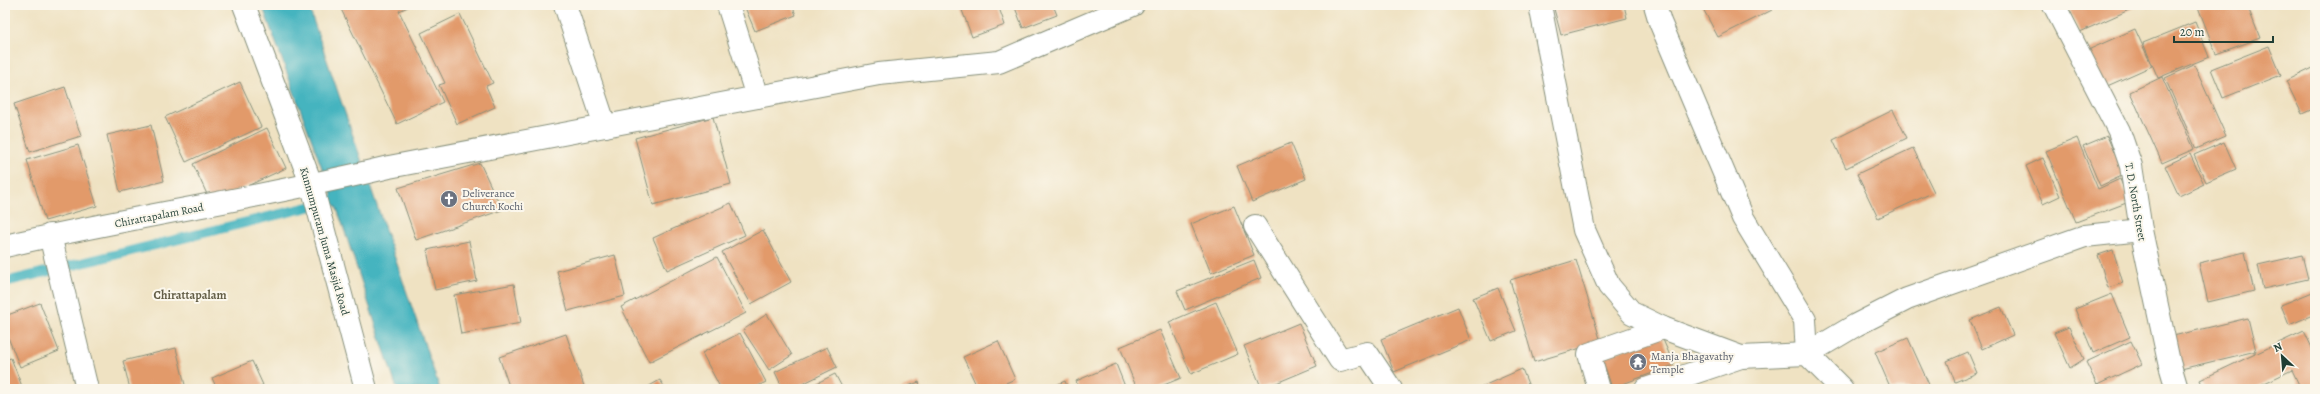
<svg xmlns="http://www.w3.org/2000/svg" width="2320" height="394" font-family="Alegreya,serif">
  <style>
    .water { fill: #45b4bf; stroke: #32787a }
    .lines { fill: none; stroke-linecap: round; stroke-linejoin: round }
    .stream { stroke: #45b4bf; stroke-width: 10 }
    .building { fill: #e29a6b }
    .minor-casing { stroke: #87907b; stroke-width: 24 }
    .minor { stroke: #fff; stroke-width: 22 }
    .labels { text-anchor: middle; stroke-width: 4; stroke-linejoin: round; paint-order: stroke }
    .worship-label { font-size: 11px; fill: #5b616d; stroke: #fbf7ec; text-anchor: start }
    .street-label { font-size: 11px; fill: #1f3d34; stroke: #fbf7ec }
    .neighbourhood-label { font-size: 12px; font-weight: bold; fill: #635e47; stroke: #fbf7ec }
  </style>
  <rect width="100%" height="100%" fill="#fbf7ec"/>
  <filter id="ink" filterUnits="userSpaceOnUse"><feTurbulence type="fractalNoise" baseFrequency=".025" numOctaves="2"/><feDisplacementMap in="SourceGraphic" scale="8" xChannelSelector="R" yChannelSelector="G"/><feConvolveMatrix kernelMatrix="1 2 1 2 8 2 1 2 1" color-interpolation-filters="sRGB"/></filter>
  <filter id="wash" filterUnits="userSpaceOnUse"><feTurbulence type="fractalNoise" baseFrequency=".012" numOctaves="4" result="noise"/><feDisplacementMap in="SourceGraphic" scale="16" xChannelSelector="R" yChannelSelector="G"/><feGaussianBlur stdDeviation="0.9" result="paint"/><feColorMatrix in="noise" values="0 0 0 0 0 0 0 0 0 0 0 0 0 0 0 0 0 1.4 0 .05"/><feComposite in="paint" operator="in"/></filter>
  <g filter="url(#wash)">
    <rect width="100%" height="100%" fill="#efe2c2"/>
    <polygon class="water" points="262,5 308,5 440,389 397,389 341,220"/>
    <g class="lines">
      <polyline class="stream" points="5,282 345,198"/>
    </g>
    <g id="blocks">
      <g class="building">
        <polygon points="339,5 407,5 408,7 399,11 443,102 397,124"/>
        <polygon points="744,5 792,5 796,15 755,31"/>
        <polygon points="960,5 998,5 1005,25 972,37"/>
        <polygon points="1014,5 1053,5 1057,15 1023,28"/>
        <polygon points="1553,5 1624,5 1627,18 1561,35"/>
        <polygon points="1701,5 1769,5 1772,10 1718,37"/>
        <polygon points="2067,5 2140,5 2080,32"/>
        <polygon points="2204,5 2247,5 2260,38 2216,54 2198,7"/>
        <polygon points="460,14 493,83 486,86 495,107 457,124 439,85 445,83 421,33"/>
        <polygon points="2195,22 2209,57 2158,78 2143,43"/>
        <polygon points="2135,29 2152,66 2105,87 2088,50"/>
        <polygon points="2269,46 2281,75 2223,98 2211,69"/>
        <polygon points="2194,65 2226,136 2196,149 2165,78"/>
        <polygon points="2315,67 2315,108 2302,114 2286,81"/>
        <polygon points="2162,77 2194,149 2162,163 2130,92"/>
        <polygon points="240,82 261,127 186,162 165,117"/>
        <polygon points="65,87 81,136 30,152 14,104"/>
        <polygon points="1893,110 1907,138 1846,168 1833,140"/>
        <polygon points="713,117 731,184 653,205 635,138"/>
        <polygon points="151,125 164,181 120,192 107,135"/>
        <polygon points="267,128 286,168 211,203 193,164"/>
        <polygon points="2107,136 2124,175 2100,186 2083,146"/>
        <polygon points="2077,138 2098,189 2120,179 2129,202 2076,222 2046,151"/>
        <polygon points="2224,142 2236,169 2206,182 2194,155"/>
        <polygon points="1291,143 1306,179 1252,202 1237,166"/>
        <polygon points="78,145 97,206 45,221 27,160"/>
        <polygon points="1913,148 1934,192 1878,218 1857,174"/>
        <polygon points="2190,154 2204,184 2179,196 2165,166"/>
        <polygon points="2043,158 2060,196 2043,204 2026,166"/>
        <polygon points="480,163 502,210 416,240 398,188"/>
        <polygon points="731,203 745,235 667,270 653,238"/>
        <polygon points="1234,206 1254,255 1211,273 1191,224"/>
        <polygon points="763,230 791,282 751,304 722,252"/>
        <polygon points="469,241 477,281 435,290 427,250"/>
        <polygon points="2113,250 2123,283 2108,288 2098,255"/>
        <polygon points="2245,252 2254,291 2208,302 2199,263"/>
        <polygon points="615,255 625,296 568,311 557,271"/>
        <polygon points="2302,255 2308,279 2263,289 2258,265"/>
        <polygon points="717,257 746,313 649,362 621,307"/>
        <polygon points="1254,260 1261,278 1185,310 1177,291"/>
        <polygon points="1576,260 1601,342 1534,362 1510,280"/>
        <polygon points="514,284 521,323 461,334 454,295"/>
        <polygon points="1498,288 1516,331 1491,341 1473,298"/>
        <polygon points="2315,291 2315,314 2289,325 2281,305"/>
        <polygon points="2112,294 2130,337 2093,353 2075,309"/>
        <polygon points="1216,302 1238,354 1191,374 1169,322"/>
        <polygon points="40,303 59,351 20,367 5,330 5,316"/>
        <polygon points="1458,307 1471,340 1394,372 1381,339"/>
        <polygon points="2001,307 2013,335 1982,349 1970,320"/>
        <polygon points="767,314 792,355 769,370 743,330"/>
        <polygon points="2248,318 2256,351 2177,370 2169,337"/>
        <polygon points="1299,323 1317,366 1262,389 1244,346"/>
        <polygon points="2069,327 2084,359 2070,368 2054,333"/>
        <polygon points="1160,330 1181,378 1154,389 1137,389 1120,347"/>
        <polygon points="2304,331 2315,354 2315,388 2301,389 2292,370 2252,389 2204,389 2200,380"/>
        <polygon points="740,333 766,382 752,389 721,389 702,353"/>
        <polygon points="566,334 585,389 510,389 499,357"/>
        <polygon points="1661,335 1674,365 1612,388 1602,358"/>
        <polygon points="1908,338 1931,389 1891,389 1875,352"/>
        <polygon points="998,341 1015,379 992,389 978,389 963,357"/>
        <polygon points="2131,341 2142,364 2097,385 2086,362"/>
        <polygon points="827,347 837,367 792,389 783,389 775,372"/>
        <polygon points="176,348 186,389 130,389 123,361"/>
        <polygon points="1968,352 1977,373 1955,382 1947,361"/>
        <polygon points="11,358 23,389 5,389 5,360"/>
        <polygon points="252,361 263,385 254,389 217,389 212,378"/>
        <polygon points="1116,364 1126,389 1079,389 1076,381"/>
        <polygon points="1522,369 1530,389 1476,389"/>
        <polygon points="835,374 843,389 805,389"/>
        <polygon points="660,380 666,389 644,389"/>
        <polygon points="1065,381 1068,389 1046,389"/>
        <polygon points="919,382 921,389 900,389"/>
      </g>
    </g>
  </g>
  <g filter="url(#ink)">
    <use href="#blocks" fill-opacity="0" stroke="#87907b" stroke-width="1"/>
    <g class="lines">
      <defs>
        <g id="minor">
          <polyline points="244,5 312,186 366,389"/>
          <polyline points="565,5 605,126"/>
          <polyline points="728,5 757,97"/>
          <polyline points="1540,5 1584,230 1609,286 1632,313 1663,328 1741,357"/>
          <polyline points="1655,5 1660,22 1743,218 1805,320 1807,354 1856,325 1907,299 2085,236 2141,230"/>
          <polyline points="2054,5 2119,131 2131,166 2141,230 2169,362 2177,389"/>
          <polyline points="1255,226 1340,360 1367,353 1391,389"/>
          <polyline points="50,235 87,389"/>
          <path d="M5,246C132,216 262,198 389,167L879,74L999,62L1133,5"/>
          <polyline points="1599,389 1589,354 1663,328"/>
          <polyline points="1646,389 1741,357 1807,354 1842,389"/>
        </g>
      </defs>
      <use href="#minor" class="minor-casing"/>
      <use href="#minor" class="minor"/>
    </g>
  </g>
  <defs>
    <symbol id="church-disc" viewBox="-11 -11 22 22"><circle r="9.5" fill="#6b7280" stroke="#fbf7ec"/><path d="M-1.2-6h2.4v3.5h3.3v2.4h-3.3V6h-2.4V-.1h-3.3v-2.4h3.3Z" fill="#fff"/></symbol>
    <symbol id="temple-disc" viewBox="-11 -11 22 22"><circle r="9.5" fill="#6b7280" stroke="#fbf7ec"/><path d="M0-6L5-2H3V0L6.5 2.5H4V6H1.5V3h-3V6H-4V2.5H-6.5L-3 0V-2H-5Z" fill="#fff"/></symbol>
  </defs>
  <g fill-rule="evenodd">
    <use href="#church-disc" x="439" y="189" width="20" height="20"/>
    <use href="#temple-disc" x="1628" y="352" width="20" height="20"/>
  </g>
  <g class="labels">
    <g class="worship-label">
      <text x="462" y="197">Deliverance<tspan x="462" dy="13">Church Kochi</tspan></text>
      <text x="1651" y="360">Manja Bhagavathy<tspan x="1651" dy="13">Temple</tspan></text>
    </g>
    <g class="street-label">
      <text transform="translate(2136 202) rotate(80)" y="4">T. D. North Street</text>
      <text transform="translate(159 215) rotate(-11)" y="4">Chirattapalam Road</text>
      <text transform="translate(325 241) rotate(74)" y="4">Kunnumpuram Juma Masjid Road</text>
    </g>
    <g class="neighbourhood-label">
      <text x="190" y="299">Chirattapalam</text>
    </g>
  </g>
  <rect width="2320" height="394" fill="none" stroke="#fbf7ec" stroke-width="20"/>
  <g transform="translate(2282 356) rotate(334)" stroke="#fbf7ec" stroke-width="3" paint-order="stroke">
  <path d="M0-3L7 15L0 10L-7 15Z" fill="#1f3d34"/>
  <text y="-6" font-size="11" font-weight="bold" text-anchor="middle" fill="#1f3d34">N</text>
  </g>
  <path d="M2174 36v6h99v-6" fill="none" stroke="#1f3d34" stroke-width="2"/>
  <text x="2180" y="36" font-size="12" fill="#1f3d34" stroke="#fbf7ec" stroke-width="3" paint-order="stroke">20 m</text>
</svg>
